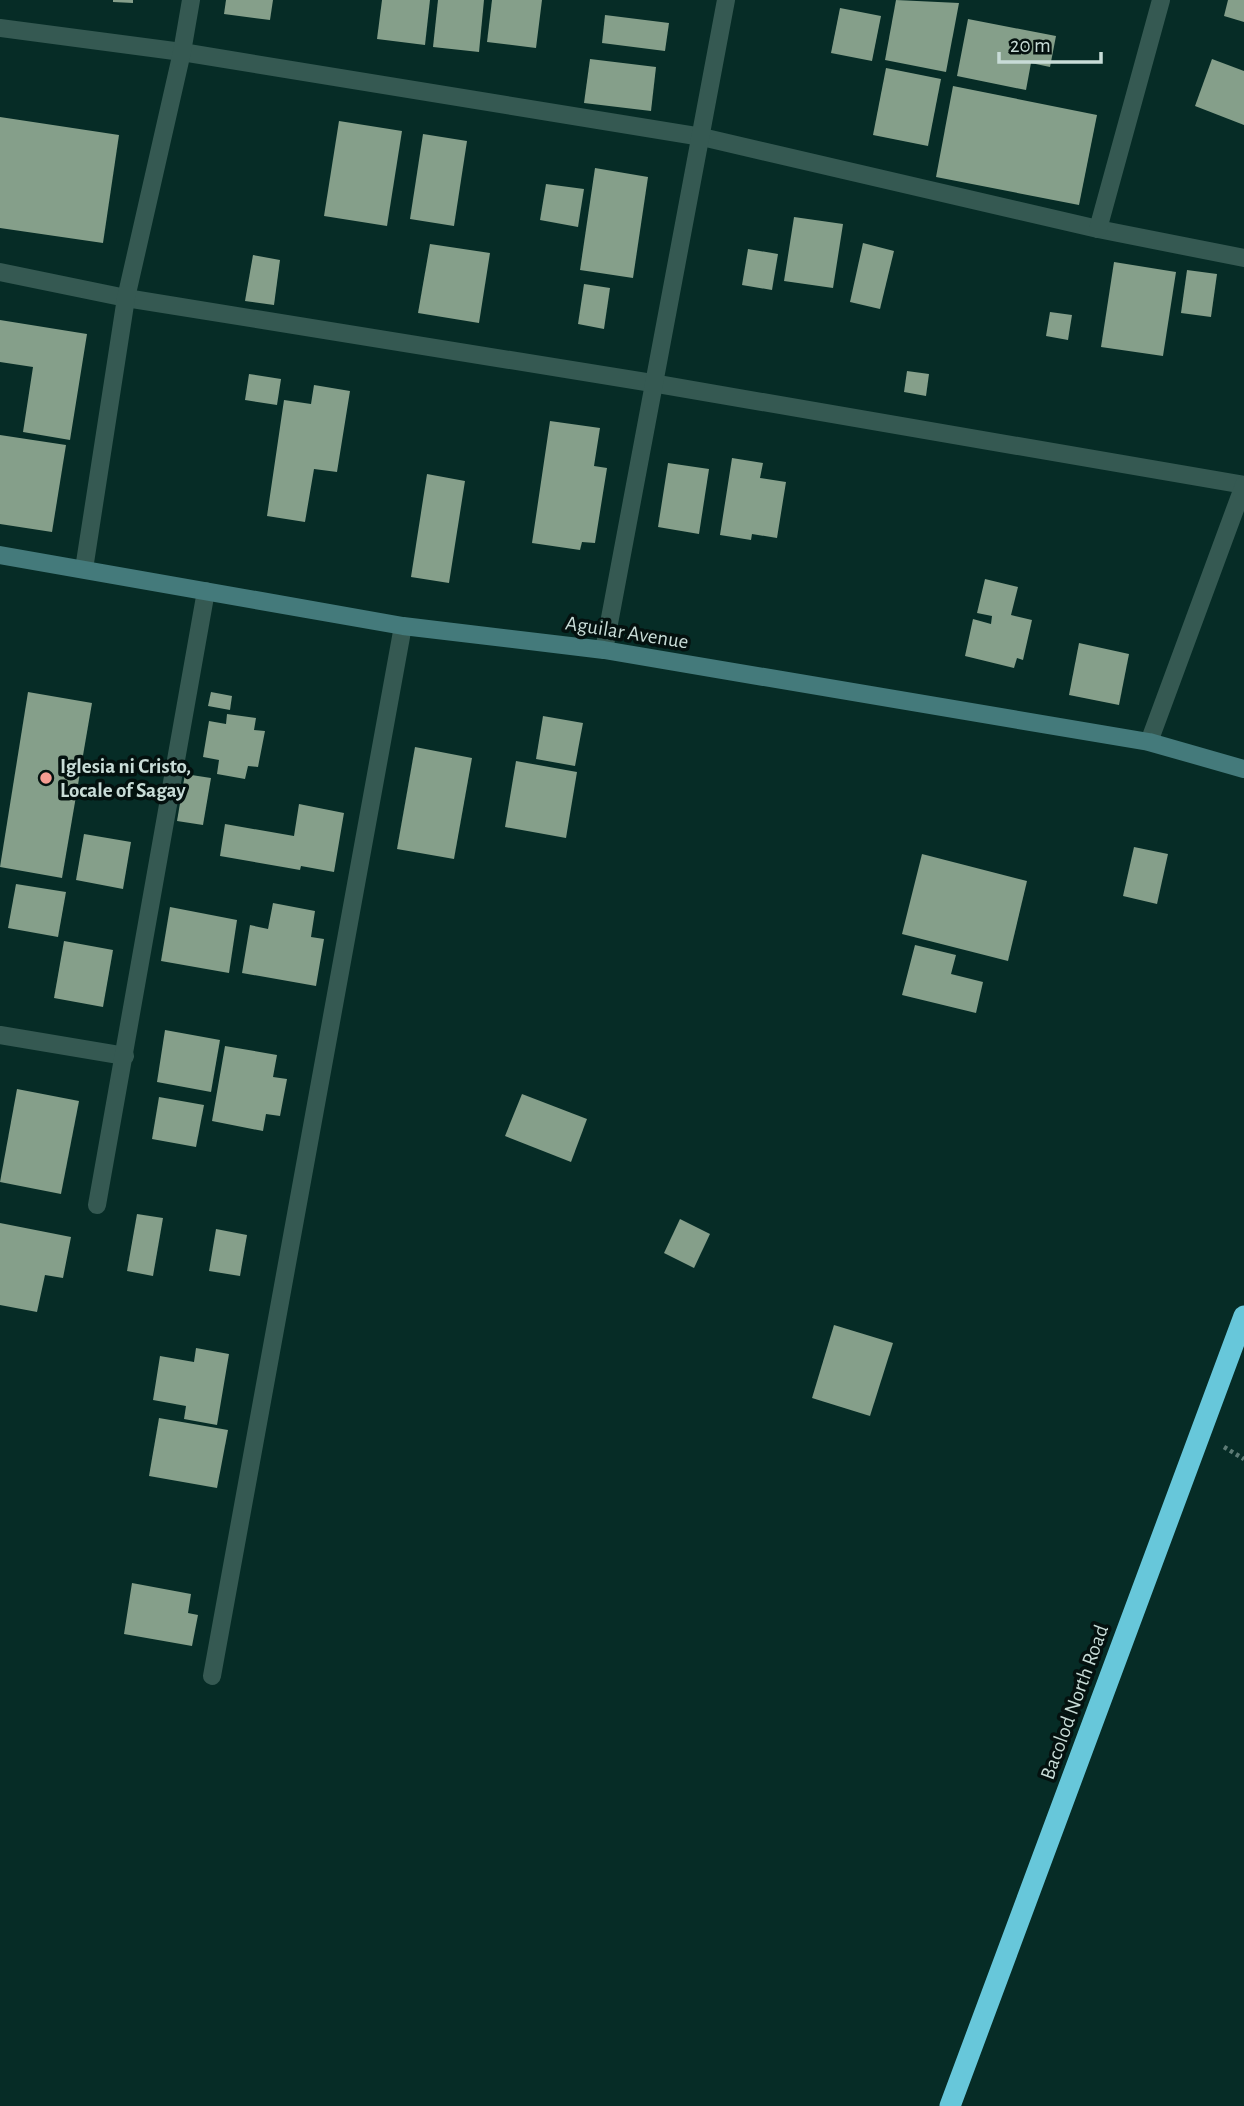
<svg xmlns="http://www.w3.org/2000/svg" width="1244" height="2106" font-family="'Alegreya Sans',sans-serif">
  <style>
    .building { fill: #859f8a }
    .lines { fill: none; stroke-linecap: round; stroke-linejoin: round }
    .path { stroke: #5d7b75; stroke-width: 4.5; stroke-dasharray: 3.5 3.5; stroke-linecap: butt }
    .street { stroke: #355952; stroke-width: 18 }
    .secondary { stroke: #447a7b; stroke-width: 18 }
    .highway { stroke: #67c7da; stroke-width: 21 }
    .poi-dot { fill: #f59c92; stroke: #04110f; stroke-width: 2.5 }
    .labels { text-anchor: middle; stroke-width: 7; stroke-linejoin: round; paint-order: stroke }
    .street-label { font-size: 21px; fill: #c8dcd7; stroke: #04110f }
    .poi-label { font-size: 21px; font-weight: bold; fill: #c8dcd7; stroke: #04110f; text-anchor: start }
  </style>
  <rect width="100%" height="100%" fill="#062c26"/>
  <g class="building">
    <polygon points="113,0 133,0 133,3 113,2"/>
    <polygon points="226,0 273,0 270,20 224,14"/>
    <polygon points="382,0 430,0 425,45 377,39"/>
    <polygon points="438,0 484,0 479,52 433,47"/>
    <polygon points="492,0 542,0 536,48 487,42"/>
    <polygon points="896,0 959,3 946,72 885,60"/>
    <polygon points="1228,0 1244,0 1244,22 1224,16"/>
    <polygon points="840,8 881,16 872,61 831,53"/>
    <polygon points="605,15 669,23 665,51 602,43"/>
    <polygon points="968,19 1056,36 1050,67 1031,63 1026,90 957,76"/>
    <polygon points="590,59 656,67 651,111 584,103"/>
    <polygon points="1212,59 1244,71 1244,125 1195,106"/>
    <polygon points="886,68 941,79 928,146 873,135"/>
    <polygon points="953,86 1097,115 1079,205 936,177"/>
    <polygon points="0,117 119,135 103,243 0,228"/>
    <polygon points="339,121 402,131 387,226 324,216"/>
    <polygon points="423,134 467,141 454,226 410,219"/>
    <polygon points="595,168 648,177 633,278 580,270"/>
    <polygon points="546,184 584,189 578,227 540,220"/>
    <polygon points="794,217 843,224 833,288 784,281"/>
    <polygon points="863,243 894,251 880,309 850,302"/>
    <polygon points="430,244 490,253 479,323 418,313"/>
    <polygon points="748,249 778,254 772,290 742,285"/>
    <polygon points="253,255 280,260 274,305 245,301"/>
    <polygon points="1114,262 1176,272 1163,356 1101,347"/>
    <polygon points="1187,270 1217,274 1211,317 1181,313"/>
    <polygon points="584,284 610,288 604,329 578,324"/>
    <polygon points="1050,312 1072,315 1068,340 1046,336"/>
    <polygon points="0,320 87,334 70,440 23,432 33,367 0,362"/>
    <polygon points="907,371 929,374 926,396 904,392"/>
    <polygon points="249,374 281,379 277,405 245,400"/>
    <polygon points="314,385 350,391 337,472 314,469 305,522 267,516 284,400 311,404"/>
    <polygon points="550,421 600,428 594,466 607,468 595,543 582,542 580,550 532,543"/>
    <polygon points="0,435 66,445 52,532 0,524"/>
    <polygon points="732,458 763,463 760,478 786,482 777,538 752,534 751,540 720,535"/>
    <polygon points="668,463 709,469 699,534 658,527"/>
    <polygon points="427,474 465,481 449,583 411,577"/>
    <polygon points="985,579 1018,587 1011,615 1032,620 1023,660 1017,658 1014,668 965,656 973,619 991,624 992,616 977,613"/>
    <polygon points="1079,643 1129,654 1119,705 1069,695"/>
    <polygon points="28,692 92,703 62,878 0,867"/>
    <polygon points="211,692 232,696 230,710 208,706"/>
    <polygon points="227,714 256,718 254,730 265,731 258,767 248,766 245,779 217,774 219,760 203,757 209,721 226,724"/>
    <polygon points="543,716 583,723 575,766 536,759"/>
    <polygon points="415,747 472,758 454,859 397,849"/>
    <polygon points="516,761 577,772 566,838 505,827"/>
    <polygon points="185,774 211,778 203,825 177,821"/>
    <polygon points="299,804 344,813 334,872 301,866 300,870 220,856 225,824 294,836"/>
    <polygon points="84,834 131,842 123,889 76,880"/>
    <polygon points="1134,847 1168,854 1157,904 1123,896"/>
    <polygon points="922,854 1027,881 1008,961 902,934"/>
    <polygon points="16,884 66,892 58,937 8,928"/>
    <polygon points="273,903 315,911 311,937 324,939 316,986 242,973 250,925 268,929"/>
    <polygon points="170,907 237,920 229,973 161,961"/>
    <polygon points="64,941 113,950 103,1007 54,998"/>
    <polygon points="915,945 956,955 951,974 983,982 976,1013 902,995"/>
    <polygon points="165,1030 220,1040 211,1092 157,1082"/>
    <polygon points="225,1046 277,1055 273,1077 287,1079 280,1116 266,1114 263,1131 212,1121"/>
    <polygon points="17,1089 79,1101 61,1194 0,1182"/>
    <polygon points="522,1094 587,1119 571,1162 505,1136"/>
    <polygon points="159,1097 204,1105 196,1147 152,1139"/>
    <polygon points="137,1214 163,1218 153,1276 127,1271"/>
    <polygon points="680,1219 710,1234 694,1268 664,1253"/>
    <polygon points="0,1223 71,1237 63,1278 45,1275 37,1312 0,1305"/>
    <polygon points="216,1229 247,1235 240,1276 209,1271"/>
    <polygon points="834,1325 893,1343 870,1416 812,1398"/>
    <polygon points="196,1348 229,1354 217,1425 184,1419 186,1406 153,1400 160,1356 194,1362"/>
    <polygon points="159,1418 228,1430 217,1488 149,1476"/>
    <polygon points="132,1583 191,1594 188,1613 198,1615 192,1646 124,1634"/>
  </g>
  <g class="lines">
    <polyline class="path" points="1224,1447 1244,1459"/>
    <g class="street">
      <polyline points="0,28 182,52 702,137 1098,229 1244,258"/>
      <polyline points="1098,229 1161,0"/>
      <polyline points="0,272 126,298 652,383 1244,485"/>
      <polyline points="84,569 126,298 182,52 191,0"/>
      <polyline points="604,650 726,0"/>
      <polyline points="1149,742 1244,485"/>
      <polyline points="0,1035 125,1056"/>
      <polyline points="97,1205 206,591"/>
      <polyline points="212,1676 403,626"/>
    </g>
    <polyline class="secondary" points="0,555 403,626 604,650 1149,742 1244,769"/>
    <polyline class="highway" points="950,2106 1244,1316"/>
  </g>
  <circle class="poi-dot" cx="46" cy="778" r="7"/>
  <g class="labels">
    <g class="street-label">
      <text transform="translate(627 632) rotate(9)" y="7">Aguilar Avenue</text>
      <text transform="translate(1074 1702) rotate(-70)" y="7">Bacolod North Road</text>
    </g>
    <g class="poi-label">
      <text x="60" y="773">Iglesia ni Cristo,<tspan x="60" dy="24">Locale of Sagay</tspan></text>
    </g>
  </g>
  <path d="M999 52v10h102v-10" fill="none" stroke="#c8dcd7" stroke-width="3.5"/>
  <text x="1010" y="52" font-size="21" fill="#c8dcd7" stroke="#04110f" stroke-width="5" paint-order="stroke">20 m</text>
</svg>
